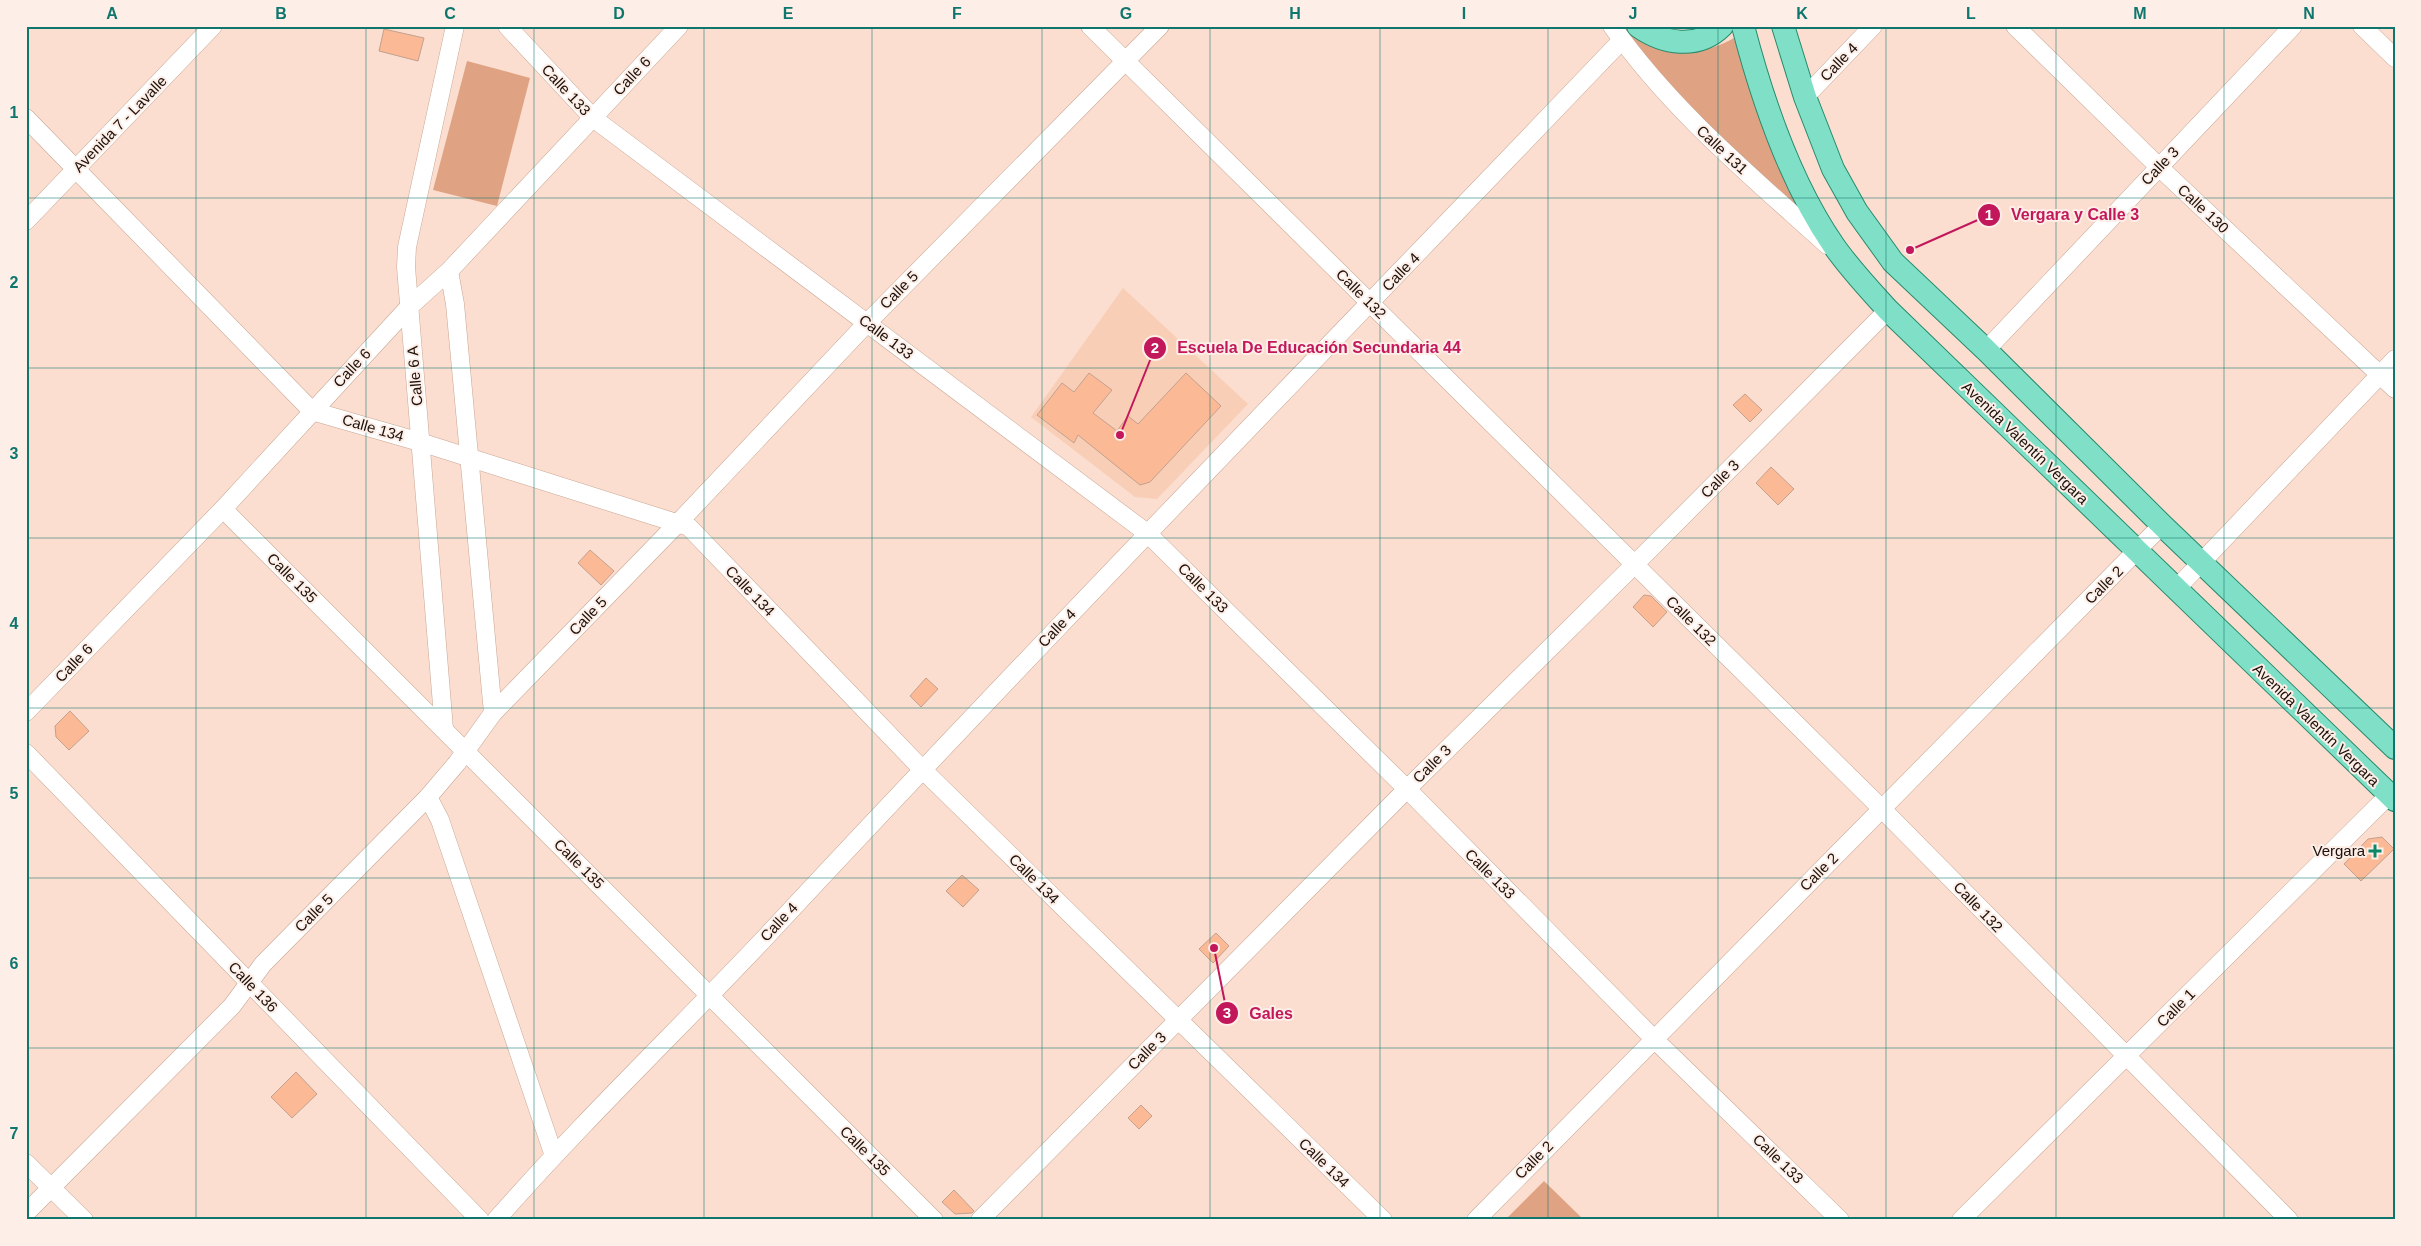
<svg xmlns="http://www.w3.org/2000/svg" width="2421" height="1246" font-family="Helvetica,sans-serif">
  <style>
    .built { fill: #f9ceb7 }
    .green { fill: #dfa383 }
    .building { fill: #fcb995; stroke: #c2a18f }
    .lines { fill: none; stroke-linecap: round; stroke-linejoin: round }
    .minor-casing { stroke: #c8a694; stroke-width: 19 }
    .major-casing { stroke: #268a6d; stroke-width: 24 }
    .minor { stroke: #fff; stroke-width: 18 }
    .major { stroke: #80e0c7; stroke-width: 22 }
    .grid { fill: none; stroke: #0f766e; stroke-width: 1; stroke-opacity: 0.55 }
    .poi-dot { fill: #0b8769; stroke: #fdeee7; stroke-width: 2 }
    .labels { text-anchor: middle; stroke-width: 4; stroke-linejoin: round; paint-order: stroke }
    .street-label { font-size: 15px; fill: #1c100a; stroke: #fdeee7 }
    .poi-label { font-size: 15px; fill: #1c100a; stroke: #fdeee7; text-anchor: end }
    .leader { fill: none; stroke: #c2185b; stroke-width: 2 }
    .callout-dot { fill: #c2185b; stroke: #fdeee7; stroke-width: 2 }
    .mark-label { font-size: 15px; text-anchor: middle; font-weight: bold; fill: #fff }
    .callout-label { font-size: 16px; text-anchor: middle; font-weight: bold; fill: #c2185b; stroke: #fdeee7; stroke-width: 4; stroke-linejoin: round; paint-order: stroke }
    .neatline { fill: none; stroke: #0f766e; stroke-width: 2 }
    .grid-label { font-size: 16px; text-anchor: middle; font-weight: bold; fill: #0f766e }
  </style>
  <rect width="100%" height="100%" fill="#fbdecf"/>
  <polygon class="built" points="1123,288 1248,404 1157,499 1135,497 1031,417"/>
  <g class="green">
    <path d="M1621,26H1629C1671,44 1690,63 1734,38L1742,64L1803,210L1798,213L1691,110Z"/>
    <polygon points="467,61 530,78 497,206 433,190"/>
    <polygon points="1544,1181 1584,1220 1505,1220"/>
  </g>
  <g class="building">
    <polygon points="384,29 424,38 418,61 379,51"/>
    <polygon points="1089,373 1112,390 1093,413 1117,431 1128,416 1138,424 1186,373 1221,406 1150,482 1140,485 1078,435 1074,443 1037,415 1062,383 1074,392"/>
    <polygon points="1745,394 1762,410 1750,422 1733,405"/>
    <polygon points="1771,467 1794,489 1778,505 1756,483"/>
    <polygon points="590,550 614,571 601,585 578,563"/>
    <polygon points="1644,595 1651,596 1667,612 1653,627 1633,607"/>
    <polygon points="926,678 938,689 921,707 910,696"/>
    <polygon points="70,711 89,731 69,750 56,737 55,726"/>
    <polygon points="2382,837 2394,849 2361,881 2344,864 2368,839"/>
    <polygon points="962,875 979,890 963,907 946,891"/>
    <polygon points="1216,933 1229,946 1213,963 1199,949"/>
    <polygon points="296,1072 317,1094 292,1118 271,1097"/>
    <polygon points="1141,1105 1152,1116 1139,1129 1128,1118"/>
    <polygon points="954,1190 974,1211 972,1213 955,1214 942,1202"/>
  </g>
  <g class="lines">
    <defs>
      <g id="minor">
        <polyline points="507,26 593,118 1147,533 1407,789 1654,1039 1840,1220"/>
        <polyline points="1090,26 1882,809 2289,1220"/>
        <path d="M1612,26C1672,111 1751,176 1827,245"/>
        <polyline points="2015,26 2159,167 2395,389"/>
        <polyline points="2362,26 2395,58"/>
        <polyline points="1805,97 1873,26"/>
        <polyline points="26,118 312,411 420,442 689,527 922,769 1383,1220"/>
        <polyline points="26,221 213,26"/>
        <polyline points="449,271 455,304 493,713"/>
        <polyline points="1986,350 2293,26"/>
        <polyline points="223,509 934,1220"/>
        <polyline points="2176,589 2395,359"/>
        <polyline points="26,712 223,509 409,307 449,271 679,26"/>
        <polyline points="444,729 406,267 407,247 455,26"/>
        <polyline points="26,753 480,1220"/>
        <polyline points="428,797 440,820 554,1156"/>
        <polyline points="26,1163 84,1220"/>
        <polyline points="26,1213 232,1006 263,964 428,797 457,763 493,713 679,522 867,323 1160,26"/>
        <path d="M496,1220C581,1123 674,1034 762,941C1045,637 1335,340 1622,40"/>
        <polyline points="980,1220 1407,789 1634,565 1888,310"/>
        <polyline points="1476,1220 2162,525"/>
        <polyline points="1961,1220 2389,795"/>
      </g>
      <g id="major">
        <path d="M1638,26C1663,44 1698,50 1722,26"/>
        <path d="M1743,26C1762,99 1791,184 1834,246C1850,269 1869,289 1888,310L2395,800"/>
        <polyline points="1783,26 1805,97 1833,169 1857,212 1893,262 1986,350 2162,525 2395,748"/>
      </g>
    </defs>
    <use href="#minor" class="minor-casing"/>
    <use href="#major" class="major-casing"/>
    <use href="#minor" class="minor"/>
    <use href="#major" class="major"/>
  </g>
  <path class="grid" d="M196,26V1220M366,26V1220M534,26V1220M704,26V1220M872,26V1220M1042,26V1220M1210,26V1220M1380,26V1220M1548,26V1220M1718,26V1220M1886,26V1220M2056,26V1220M2224,26V1220M26,198H2395M26,368H2395M26,538H2395M26,708H2395M26,878H2395M26,1048H2395"/>
  <path class="poi-dot" d="M2372.5 843.5h5v5h5v5h-5v5h-5v-5h-5v-5h5z"/>
  <g class="labels">
    <g class="street-label">
      <text transform="translate(1839 62) rotate(-46)" y="5">Calle 4</text>
      <text transform="translate(632 76) rotate(-47)" y="5">Calle 6</text>
      <text transform="translate(566 90) rotate(47)" y="5">Calle 133</text>
      <text transform="translate(120 124) rotate(-46)" y="5">Avenida 7 - Lavalle</text>
      <text transform="translate(1722 150) rotate(43)" y="5">Calle 131</text>
      <text transform="translate(2160 166) rotate(-46)" y="5">Calle 3</text>
      <text transform="translate(2203 209) rotate(43)" y="5">Calle 130</text>
      <text transform="translate(1401 272) rotate(-46)" y="5">Calle 4</text>
      <text transform="translate(899 290) rotate(-45)" y="5">Calle 5</text>
      <text transform="translate(1361 294) rotate(45)" y="5">Calle 132</text>
      <text transform="translate(886 337) rotate(37)" y="5">Calle 133</text>
      <text transform="translate(352 368) rotate(-47)" y="5">Calle 6</text>
      <text transform="translate(415 376) rotate(-95)" y="5">Calle 6 A</text>
      <text transform="translate(373 428) rotate(16)" y="5">Calle 134</text>
      <text transform="translate(2025 443) rotate(44)" y="5">Avenida Valentín Vergara</text>
      <text transform="translate(1720 479) rotate(-45)" y="5">Calle 3</text>
      <text transform="translate(292 578) rotate(45)" y="5">Calle 135</text>
      <text transform="translate(2104 585) rotate(-45)" y="5">Calle 2</text>
      <text transform="translate(1203 588) rotate(45)" y="5">Calle 133</text>
      <text transform="translate(750 591) rotate(46)" y="5">Calle 134</text>
      <text transform="translate(588 616) rotate(-46)" y="5">Calle 5</text>
      <text transform="translate(1691 621) rotate(45)" y="5">Calle 132</text>
      <text transform="translate(1057 628) rotate(-46)" y="5">Calle 4</text>
      <text transform="translate(74 663) rotate(-46)" y="5">Calle 6</text>
      <text transform="translate(2316 725) rotate(44)" y="5">Avenida Valentín Vergara</text>
      <text transform="translate(1432 764) rotate(-45)" y="5">Calle 3</text>
      <text transform="translate(579 864) rotate(45)" y="5">Calle 135</text>
      <text transform="translate(1819 872) rotate(-45)" y="5">Calle 2</text>
      <text transform="translate(1490 874) rotate(45)" y="5">Calle 133</text>
      <text transform="translate(1034 879) rotate(45)" y="5">Calle 134</text>
      <text transform="translate(1978 907) rotate(46)" y="5">Calle 132</text>
      <text transform="translate(314 913) rotate(-45)" y="5">Calle 5</text>
      <text transform="translate(779 922) rotate(-47)" y="5">Calle 4</text>
      <text transform="translate(253 987) rotate(46)" y="5">Calle 136</text>
      <text transform="translate(2176 1008) rotate(-45)" y="5">Calle 1</text>
      <text transform="translate(1147 1051) rotate(-45)" y="5">Calle 3</text>
      <text transform="translate(865 1151) rotate(45)" y="5">Calle 135</text>
      <text transform="translate(1778 1159) rotate(44)" y="5">Calle 133</text>
      <text transform="translate(1534 1160) rotate(-45)" y="5">Calle 2</text>
      <text transform="translate(1324 1163) rotate(44)" y="5">Calle 134</text>
    </g>
    <g class="poi-label">
      <text x="2365" y="856">Vergara</text>
    </g>
  </g>
  <path class="leader" d="M1910 250L1989 215M1120 435L1155 348M1214 948L1227 1013"/>
  <g class="callout-dot">
    <circle cx="1910" cy="250" r="5"/>
    <circle cx="1120" cy="435" r="5"/>
    <circle cx="1214" cy="948" r="5"/>
    <circle cx="1989" cy="215" r="12"/>
    <circle cx="1155" cy="348" r="12"/>
    <circle cx="1227" cy="1013" r="12"/>
  </g>
  <g class="mark-label">
    <text x="1989" y="220">1</text>
    <text x="1155" y="353">2</text>
    <text x="1227" y="1018">3</text>
  </g>
  <g class="callout-label">
    <text x="2075" y="220">Vergara y Calle 3</text>
    <text x="1319" y="353">Escuela De Educación Secundaria 44</text>
    <text x="1271" y="1019">Gales</text>
  </g>
  <rect width="2421" height="1246" fill="none" stroke="#fdeee7" stroke-width="55"/>
  <rect x="28" y="28" width="2366" height="1190" class="neatline"/>
  <g class="grid-label">
    <text x="112" y="19">A</text>
    <text x="281" y="19">B</text>
    <text x="450" y="19">C</text>
    <text x="619" y="19">D</text>
    <text x="788" y="19">E</text>
    <text x="957" y="19">F</text>
    <text x="1126" y="19">G</text>
    <text x="1295" y="19">H</text>
    <text x="1464" y="19">I</text>
    <text x="1633" y="19">J</text>
    <text x="1802" y="19">K</text>
    <text x="1971" y="19">L</text>
    <text x="2140" y="19">M</text>
    <text x="2309" y="19">N</text>
    <text x="14" y="118">1</text>
    <text x="14" y="288">2</text>
    <text x="14" y="459">3</text>
    <text x="14" y="629">4</text>
    <text x="14" y="799">5</text>
    <text x="14" y="969">6</text>
    <text x="14" y="1139">7</text>
  </g>
</svg>
